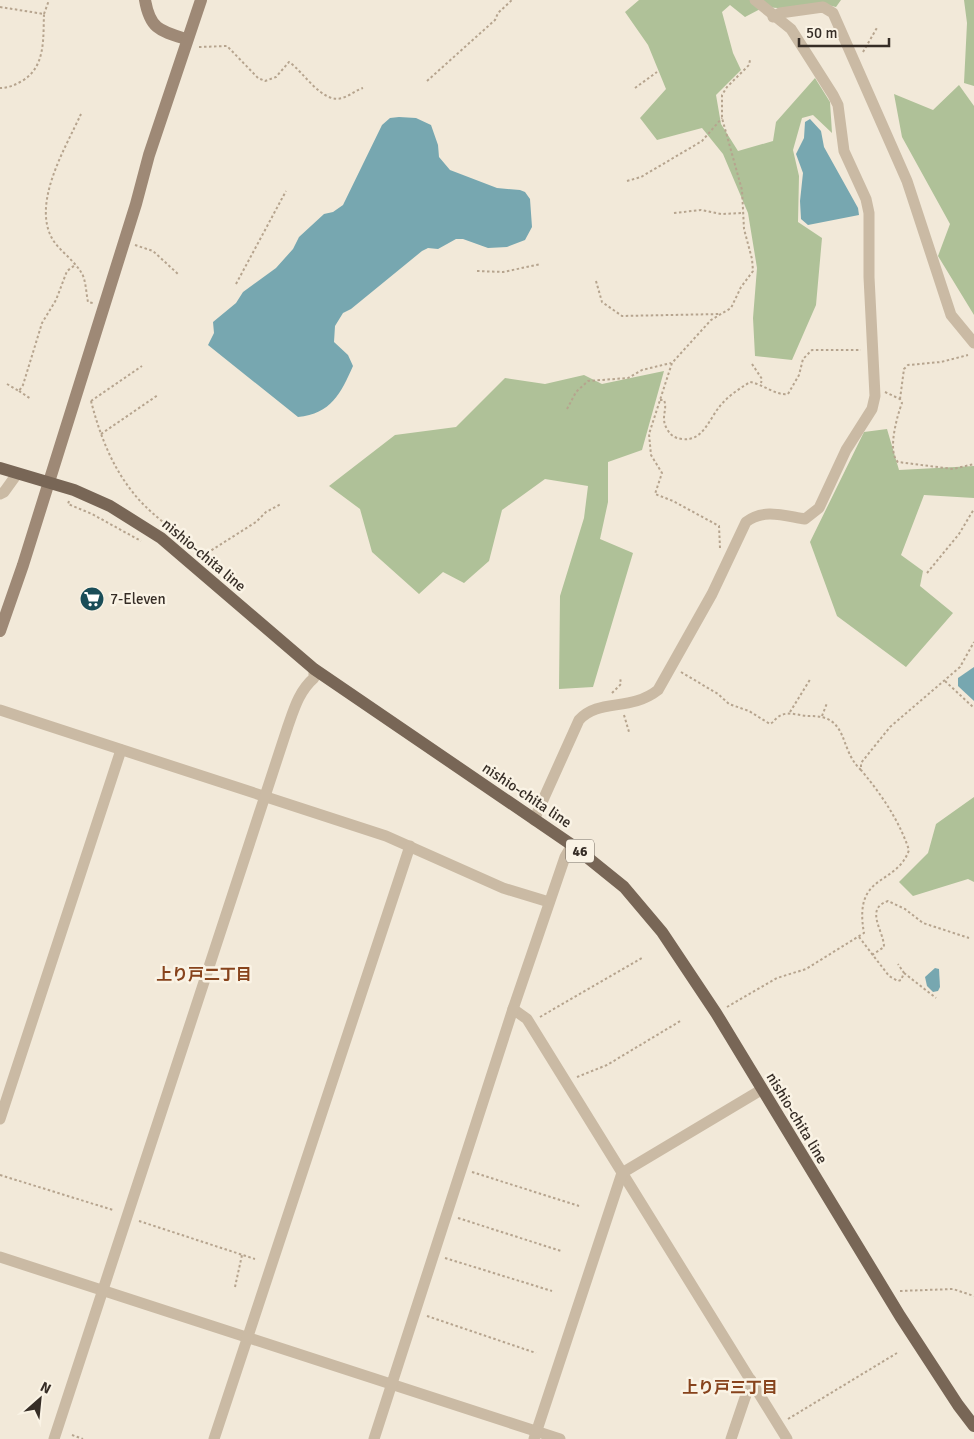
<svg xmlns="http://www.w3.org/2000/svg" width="974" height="1439" font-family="Signika,'Noto Sans JP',sans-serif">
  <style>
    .green { fill: #afc198 }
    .water { fill: #77a7b0 }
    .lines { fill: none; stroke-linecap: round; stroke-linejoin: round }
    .path { stroke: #b6a48e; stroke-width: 2; stroke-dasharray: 2.5 2.5; stroke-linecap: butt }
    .street { stroke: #cabaa4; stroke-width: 11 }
    .secondary { stroke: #9e8976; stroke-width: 12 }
    .primary { stroke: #786656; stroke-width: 12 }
    .labels { text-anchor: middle; stroke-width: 5; stroke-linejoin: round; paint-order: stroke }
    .shield { fill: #faf3e5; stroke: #71685f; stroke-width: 1 }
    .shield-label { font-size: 14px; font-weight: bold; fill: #362d26 }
    .street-label { font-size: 15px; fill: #362d26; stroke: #faf3e5 }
    .poi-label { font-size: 15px; fill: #362d26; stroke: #faf3e5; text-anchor: start }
    .neighbourhood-label { font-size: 16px; font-weight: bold; fill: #87431c; stroke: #faf3e5 }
  </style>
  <rect width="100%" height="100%" fill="#f2e9d9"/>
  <g class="green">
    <path d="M639,0H841L836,7C812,0 790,13 766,6L745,17L730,5L722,12L733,53L741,70L716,95L721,124L738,151L773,141L776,122L815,78L830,102L832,133L813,115L802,118L793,150L799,176L798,222L822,238L816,305L792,360L755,356L753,318L757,268L748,213L723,154L702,128L657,140L640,118L666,89L648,45L625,12Z"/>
    <polygon points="964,0 974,0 974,86 964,83 967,23"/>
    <polygon points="959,85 974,106 974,315 938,256 950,224 902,137 894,94 933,110"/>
    <polygon points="664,371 642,450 608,462 608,502 600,539 633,553 593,687 559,689 560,596 584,518 588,486 545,479 502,510 489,561 464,583 443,572 419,594 372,552 360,509 329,486 395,435 456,427 505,378 545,384 584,375 602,384"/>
    <polygon points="887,429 899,470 974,466 974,498 924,495 901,555 923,571 920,586 953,613 906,667 837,616 810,542 864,432"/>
    <polygon points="974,797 974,882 968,879 913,896 899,882 928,853 936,824"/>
  </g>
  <g class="water">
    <path d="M399,117L416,118L431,125L438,145L439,157L450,170L497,188L520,190L525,192L530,199L532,227L525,240L507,247L488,248L463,239H456L438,249L428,248L422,251L351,309L343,313L335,326L334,342L348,355L353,366C341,393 331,414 298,417L208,345L214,333L213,322L236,303L243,292L276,268L293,249L299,237L324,214L333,212L343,205L382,125L390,118Z"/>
    <polygon points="810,119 821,131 824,147 858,208 859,215 808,225 801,219 800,201 803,173 796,154 804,138 805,122"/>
    <polygon points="974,667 974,701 958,686 958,678"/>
    <polygon points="935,968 939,969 940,987 938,991 933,992 927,986 925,977"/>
  </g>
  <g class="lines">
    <g class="path">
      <path d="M0,7L44,14C43,38 46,67 22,81C15,85 8,88 0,88"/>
      <polyline points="44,14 49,0"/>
      <path d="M199,47L227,46L258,78L265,81L276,77L289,62C304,72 322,104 342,98C350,96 356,90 363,88"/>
      <polyline points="863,52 878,26"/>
      <polyline points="427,81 495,20 498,13 512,0"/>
      <polyline points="635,88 657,72"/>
      <path d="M81,114C65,149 29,207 55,243C63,253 74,261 81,272C86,279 86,293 88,302L93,303"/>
      <polyline points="627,181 641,177 702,141 722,118"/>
      <polyline points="674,213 701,210 721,214 743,213"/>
      <polyline points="135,245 153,251 178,274"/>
      <polyline points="477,271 503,272 541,264"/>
      <polyline points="596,281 602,302 622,316 720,314"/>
      <polyline points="236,284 286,191"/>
      <polyline points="752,364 762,379 761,383"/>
      <polyline points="7,384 19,391 23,385 42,323 56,300 67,271 75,265"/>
      <polyline points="19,391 31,399"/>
      <path d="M885,392L900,399L902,403C897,416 887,452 898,462L953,469L974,464"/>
      <polyline points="900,399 904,369 908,365 941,362 968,355"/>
      <path d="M660,400H664C668,410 660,417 667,429C671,436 675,438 682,439C703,442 709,419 720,406C728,396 739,389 750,382C763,384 776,396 788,394L799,375L803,359L812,350H861"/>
      <path d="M91,401C101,440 116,477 145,506C163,524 186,538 204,555L256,522L266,512L281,504"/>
      <polyline points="91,401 142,366"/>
      <polyline points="567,409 576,392 588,381 628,378 642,370 671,363"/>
      <polyline points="101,434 158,395"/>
      <polyline points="69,501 68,504 92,514 141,541"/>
      <polyline points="720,548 719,526 673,501 655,494 662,473 651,455 649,434 672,363 711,320 731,308 741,287 753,271 752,259 744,229 742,190 722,118 722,95 727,87 749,65 750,60"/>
      <polyline points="927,573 959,534 974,509"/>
      <path d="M681,672L718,694L729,704L749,711L770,724C774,722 775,719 778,717C787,710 799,716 809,716C850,715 838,749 861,770"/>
      <polyline points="945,681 974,708"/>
      <polyline points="612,693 621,684 620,677"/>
      <polyline points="790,712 811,678"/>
      <polyline points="624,715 629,732"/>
      <polyline points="822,716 827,703"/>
      <polyline points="859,937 889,976 898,981 901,980 904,973 898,964"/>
      <path d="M872,955L884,947C884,931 864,909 888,901L905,909L923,923L969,938"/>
      <polyline points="904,973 936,998"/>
      <path d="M727,1007L777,978L806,969L864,933C853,872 896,887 909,850C899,820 881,794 861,770V763L890,727L960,667L974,642"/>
      <polyline points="540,1017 642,958"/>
      <polyline points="577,1077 607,1065 682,1020"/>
      <polyline points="472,1172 579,1206"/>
      <polyline points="0,1175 113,1210"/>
      <polyline points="458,1218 561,1251"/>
      <polyline points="139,1221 255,1259"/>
      <polyline points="445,1258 552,1291"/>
      <polyline points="235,1287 242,1255"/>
      <polyline points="900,1291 953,1289 974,1296"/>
      <polyline points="427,1316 536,1353"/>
      <polyline points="788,1419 897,1353"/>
      <polyline points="72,1435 83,1439"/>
    </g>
    <g class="street">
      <polyline points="773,17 780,13 823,7 833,13 907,181 951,315 974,343"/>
      <polyline points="0,494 4,492 17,474"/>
      <polyline points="0,710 386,836 503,888 549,902"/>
      <path d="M534,820L579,720C599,698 630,712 658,690L712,594L746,522C764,508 785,516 805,519L819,508L846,450L872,409L875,396L869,277V213L866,199L844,151L838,105L833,95L791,29L755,0"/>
      <polyline points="513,1009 527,1019 787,1439"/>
      <polyline points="0,1119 121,750"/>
      <polyline points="0,1257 560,1439"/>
      <path d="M54,1439L288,726C294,709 299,691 314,678V669"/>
      <polyline points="214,1439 410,846"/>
      <polyline points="374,1439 513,1009 565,857 572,845"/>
      <polyline points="534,1439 622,1173 761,1090"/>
      <polyline points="731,1439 751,1380"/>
    </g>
    <g class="secondary">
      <path d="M145,0C150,29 160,31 186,39"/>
      <polyline points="0,631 23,565 136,204 149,155 201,0"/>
    </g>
    <polyline class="primary" points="0,468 74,490 110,506 161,538 314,669 572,845 624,887 662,932 716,1013 900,1316 958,1405 974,1426"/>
  </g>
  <defs>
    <symbol id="supermarket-disc" viewBox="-11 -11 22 22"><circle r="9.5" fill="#1a4d58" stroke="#faf3e5"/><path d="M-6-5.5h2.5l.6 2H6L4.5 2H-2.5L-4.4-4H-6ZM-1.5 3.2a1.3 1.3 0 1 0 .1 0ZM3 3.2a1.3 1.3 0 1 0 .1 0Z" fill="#fff"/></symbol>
  </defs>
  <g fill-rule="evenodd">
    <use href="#supermarket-disc" x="78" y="585" width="28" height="28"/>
  </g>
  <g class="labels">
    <rect class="shield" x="566" y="839.5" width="28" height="23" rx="4"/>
    <g class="shield-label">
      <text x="580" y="856">46</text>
    </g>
    <g class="street-label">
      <text transform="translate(204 555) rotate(40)" y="5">nishio-chita line</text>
      <text transform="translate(527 795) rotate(34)" y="5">nishio-chita line</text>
      <text transform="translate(797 1118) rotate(59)" y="5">nishio-chita line</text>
    </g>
    <g class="poi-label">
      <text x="110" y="604">7-Eleven</text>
    </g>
    <g class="neighbourhood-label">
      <text x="204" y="980">上り戸二丁目</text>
      <text x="730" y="1393">上り戸三丁目</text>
    </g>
  </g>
  <g transform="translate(40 1399) rotate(27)" stroke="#faf3e5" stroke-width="4" paint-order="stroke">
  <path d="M0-4L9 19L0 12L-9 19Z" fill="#362d26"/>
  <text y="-8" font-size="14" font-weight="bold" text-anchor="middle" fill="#362d26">N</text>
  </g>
  <path d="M799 38v8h90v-8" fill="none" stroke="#362d26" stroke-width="2.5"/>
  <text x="806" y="38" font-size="15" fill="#362d26" stroke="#faf3e5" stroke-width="4" paint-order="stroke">50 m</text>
</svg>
